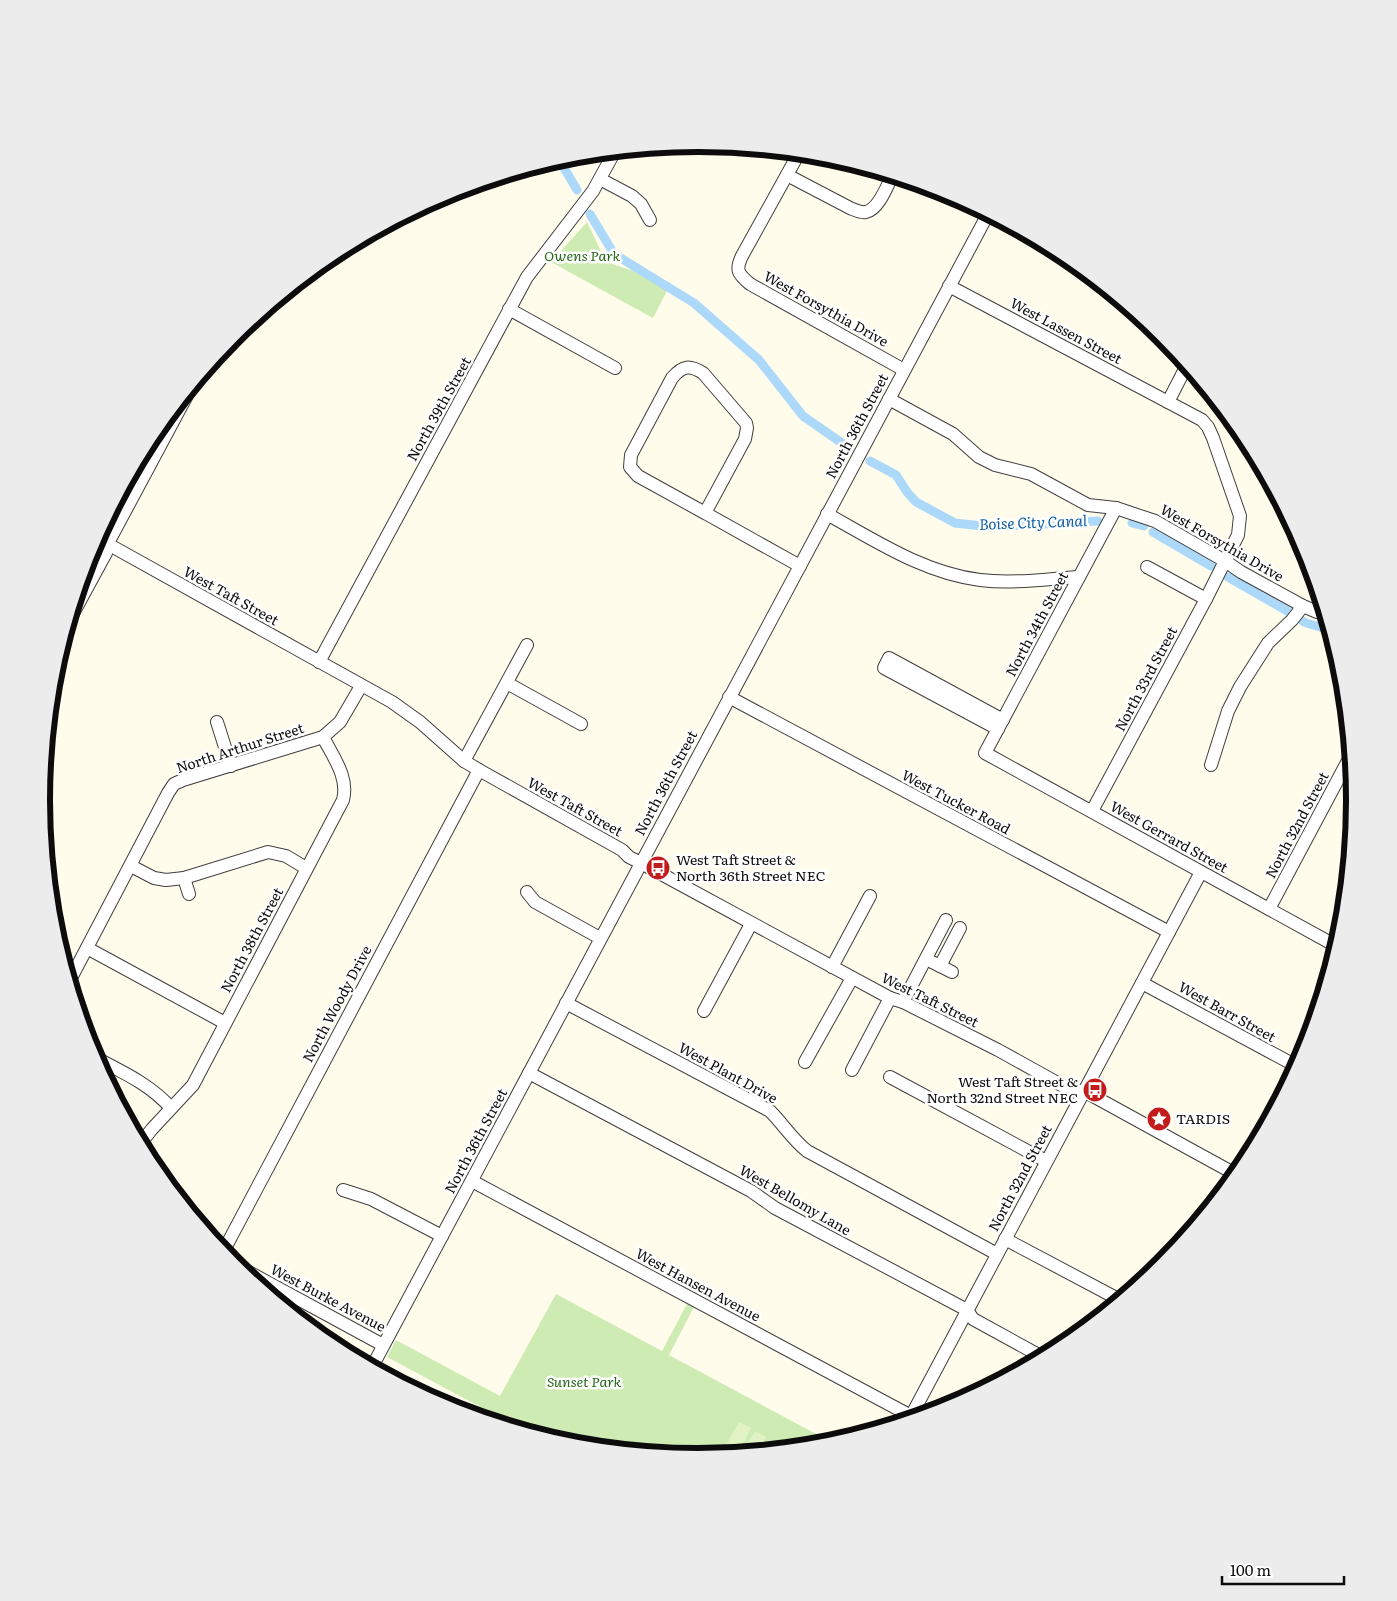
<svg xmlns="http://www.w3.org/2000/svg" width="1397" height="1601" font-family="Literata,serif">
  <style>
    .green { fill: #ceebb3 }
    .pitch { fill: #e1f2c5 }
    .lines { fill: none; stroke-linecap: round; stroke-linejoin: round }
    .canal { stroke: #acd9fa; stroke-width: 9 }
    .minor-casing { stroke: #3f3f3f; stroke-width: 14 }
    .minor { stroke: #fff; stroke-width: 12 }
    .labels { text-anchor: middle; stroke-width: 5; stroke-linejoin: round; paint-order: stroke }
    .park-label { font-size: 14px; font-style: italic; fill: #266719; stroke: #fff }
    .street-label { font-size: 14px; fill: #0c0c0c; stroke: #fff }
    .poi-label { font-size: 14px; fill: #0c0c0c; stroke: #fff; text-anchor: start }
    .water-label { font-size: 15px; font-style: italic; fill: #0f5da4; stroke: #fff }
    .rim { fill: none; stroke: #0c0c0c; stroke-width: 6 }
  </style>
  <rect width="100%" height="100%" fill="#fffceb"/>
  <g class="green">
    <polygon points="587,222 606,262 671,283 653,318 551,262"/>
    <polygon points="556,1294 662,1351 687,1304 694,1307 669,1355 831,1442 830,1444 698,1458 570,1445 529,1433 387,1357 396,1340 500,1396"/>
  </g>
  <g class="pitch">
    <polygon points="739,1422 751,1428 737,1454 725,1447"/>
    <polygon points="755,1431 766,1437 758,1452 742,1453"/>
  </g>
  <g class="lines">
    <g class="canal">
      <polyline points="563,158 563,166 577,190"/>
      <polyline points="590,214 614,254 694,303 759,360 803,416 849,448"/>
      <polyline points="870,461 896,475 907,492 916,502 955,523 991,527 1098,521"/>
      <polyline points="1132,523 1144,526"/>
      <polyline points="1153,532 1211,566"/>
      <polyline points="1228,577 1289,612"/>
      <polyline points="1301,620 1306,623 1324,628 1335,645"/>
    </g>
    <defs>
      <g id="minor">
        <path d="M799,153L742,256C735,270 738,274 750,284L904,370"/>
        <path d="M787,175L850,208C855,210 860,213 866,212C879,209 887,186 892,176"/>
        <polyline points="600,179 632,196 641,204 650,220"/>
        <polyline points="949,286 1202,420 1208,427 1213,438 1240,516 1238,535 1206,599 1092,811"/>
        <polyline points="509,309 615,368"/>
        <polyline points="889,399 953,434 979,457 995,465 1031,474 1088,505 1116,508 1155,521 1225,561 1241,572 1303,606 1317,612 1325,613"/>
        <polyline points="1168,402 1187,365"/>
        <polyline points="1116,508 985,753 1338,947"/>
        <path d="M705,513L638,476L630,467L631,455L672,378C683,365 690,365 703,373L746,423L747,428L745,439L705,513L800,566"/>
        <path d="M827,514C876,541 924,573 980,580C1013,584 1046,579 1079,577"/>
        <polyline points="97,538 392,702 420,722 464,761 479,770 622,850 629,857 641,863 890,998 903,1002 998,1050 1072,1091 1084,1091 1237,1175"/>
        <polyline points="1147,567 1206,599"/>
        <polyline points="69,621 106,553 108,543 191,388"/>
        <polyline points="319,662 527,277 593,191 615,151"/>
        <polyline points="507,683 581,724"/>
        <polyline points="729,697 1169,932"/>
        <polyline points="217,722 231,766"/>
        <polyline points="998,729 884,668 889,658 1003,720"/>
        <polyline points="464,761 527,645"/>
        <polyline points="1211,765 1228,711 1240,687 1268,643 1292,620 1303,606"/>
        <polyline points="131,866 154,878 166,880 184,878 268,852 286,856 306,868"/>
        <polyline points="184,878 189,894"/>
        <polyline points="527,892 535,902 600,938"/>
        <polyline points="1269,909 1351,755"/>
        <polyline points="87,948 225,1023"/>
        <polyline points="932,962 952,972"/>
        <polyline points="940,966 960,928"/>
        <polyline points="832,967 870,896"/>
        <polyline points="70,980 168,793 174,784 183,780 323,737 340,722 361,686"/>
        <polyline points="1142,983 1298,1067"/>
        <polyline points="903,1002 946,920"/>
        <path d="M566,1003L770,1111C783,1124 792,1139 807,1151L997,1254"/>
        <polyline points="704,1011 751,924"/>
        <path d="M94,1057C122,1072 150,1084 171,1108"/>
        <polyline points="805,1062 852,978"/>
        <polyline points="852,1070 890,998"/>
        <polyline points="529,1073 751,1191 775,1208 967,1310 973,1319 1044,1358"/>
        <polyline points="890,1077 1046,1161"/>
        <path d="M140,1144L152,1129L193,1085L343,800C349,777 333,757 323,737"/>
        <polyline points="472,1181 911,1416"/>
        <polyline points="343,1190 371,1199 442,1236"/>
        <polyline points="1005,1239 1120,1300"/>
        <polyline points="223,1252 479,770"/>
        <polyline points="232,1263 383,1345"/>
        <polyline points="372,1367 988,214"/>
        <polyline points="909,1420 1201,872"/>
      </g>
    </defs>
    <use href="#minor" class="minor-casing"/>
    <use href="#minor" class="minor"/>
  </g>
  <defs>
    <symbol id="bus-disc" viewBox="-11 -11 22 22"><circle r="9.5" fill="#c31c1d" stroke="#fff"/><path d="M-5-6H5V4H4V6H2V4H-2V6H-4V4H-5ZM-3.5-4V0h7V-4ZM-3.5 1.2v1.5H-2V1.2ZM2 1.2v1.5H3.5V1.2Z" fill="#fff"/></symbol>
    <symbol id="sight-disc" viewBox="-11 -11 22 22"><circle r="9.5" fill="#c31c1d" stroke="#fff"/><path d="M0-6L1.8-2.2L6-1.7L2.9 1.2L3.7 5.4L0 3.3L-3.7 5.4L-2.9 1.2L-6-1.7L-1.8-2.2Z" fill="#fff"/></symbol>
  </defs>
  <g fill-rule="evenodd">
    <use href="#bus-disc" x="644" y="854" width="28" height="28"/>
    <use href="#bus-disc" x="1081" y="1076" width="28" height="28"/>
    <use href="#sight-disc" x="1145" y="1105" width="28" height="28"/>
  </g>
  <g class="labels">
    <g class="park-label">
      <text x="582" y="261">Owens Park</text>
      <text x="584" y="1387">Sunset Park</text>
    </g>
    <g class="street-label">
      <text transform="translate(826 309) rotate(29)" y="5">West Forsythia Drive</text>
      <text transform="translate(1066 331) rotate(28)" y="5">West Lassen Street</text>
      <text transform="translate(439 409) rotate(-61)" y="5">North 39th Street</text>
      <text transform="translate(857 426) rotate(-62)" y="5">North 36th Street</text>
      <text transform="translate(1222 543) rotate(30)" y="5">West Forsythia Drive</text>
      <text transform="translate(231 596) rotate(29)" y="5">West Taft Street</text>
      <text transform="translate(1037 624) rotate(-62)" y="5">North 34th Street</text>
      <text transform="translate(1146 679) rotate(-62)" y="5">North 33rd Street</text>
      <text transform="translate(240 748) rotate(-18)" y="5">North Arthur Street</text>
      <text transform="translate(666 783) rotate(-62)" y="5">North 36th Street</text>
      <text transform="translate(956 802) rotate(28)" y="5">West Tucker Road</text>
      <text transform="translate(575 807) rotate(29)" y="5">West Taft Street</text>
      <text transform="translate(1297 825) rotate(-62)" y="5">North 32nd Street</text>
      <text transform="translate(1169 837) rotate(29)" y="5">West Gerrard Street</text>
      <text transform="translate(252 940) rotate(-62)" y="5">North 38th Street</text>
      <text transform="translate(930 1000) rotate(26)" y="5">West Taft Street</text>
      <text transform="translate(337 1004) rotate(-62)" y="5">North Woody Drive</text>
      <text transform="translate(1227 1012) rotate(29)" y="5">West Barr Street</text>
      <text transform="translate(728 1073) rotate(29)" y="5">West Plant Drive</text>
      <text transform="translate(476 1141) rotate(-62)" y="5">North 36th Street</text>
      <text transform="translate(1020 1178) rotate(-62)" y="5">North 32nd Street</text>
      <text transform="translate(795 1200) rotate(30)" y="5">West Bellomy Lane</text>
      <text transform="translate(698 1285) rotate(28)" y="5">West Hansen Avenue</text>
      <text transform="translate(328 1298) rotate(28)" y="5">West Burke Avenue</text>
    </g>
    <g class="poi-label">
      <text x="676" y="865">West Taft Street &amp;<tspan x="676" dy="16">North 36th Street NEC</tspan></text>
      <text x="1078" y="1087" text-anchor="end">West Taft Street &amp;<tspan x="1078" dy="16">North 32nd Street NEC</tspan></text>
      <text x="1176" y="1124">TARDIS</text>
    </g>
    <g class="water-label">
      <text transform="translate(1033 523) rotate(-2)" y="5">Boise City Canal</text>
    </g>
  </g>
  <path d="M0 0H1397V1601H0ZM50 800a648 648 0 1 1 1296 0a648 648 0 1 1-1296 0Z" fill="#ececec" fill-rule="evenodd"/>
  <path class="rim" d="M50 800a648 648 0 1 1 1296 0a648 648 0 1 1-1296 0Z"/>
  <path d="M1222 1576v8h122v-8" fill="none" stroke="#0c0c0c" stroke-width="2.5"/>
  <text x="1230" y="1576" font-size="15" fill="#0c0c0c" stroke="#ffffff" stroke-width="4" paint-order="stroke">100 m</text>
</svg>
